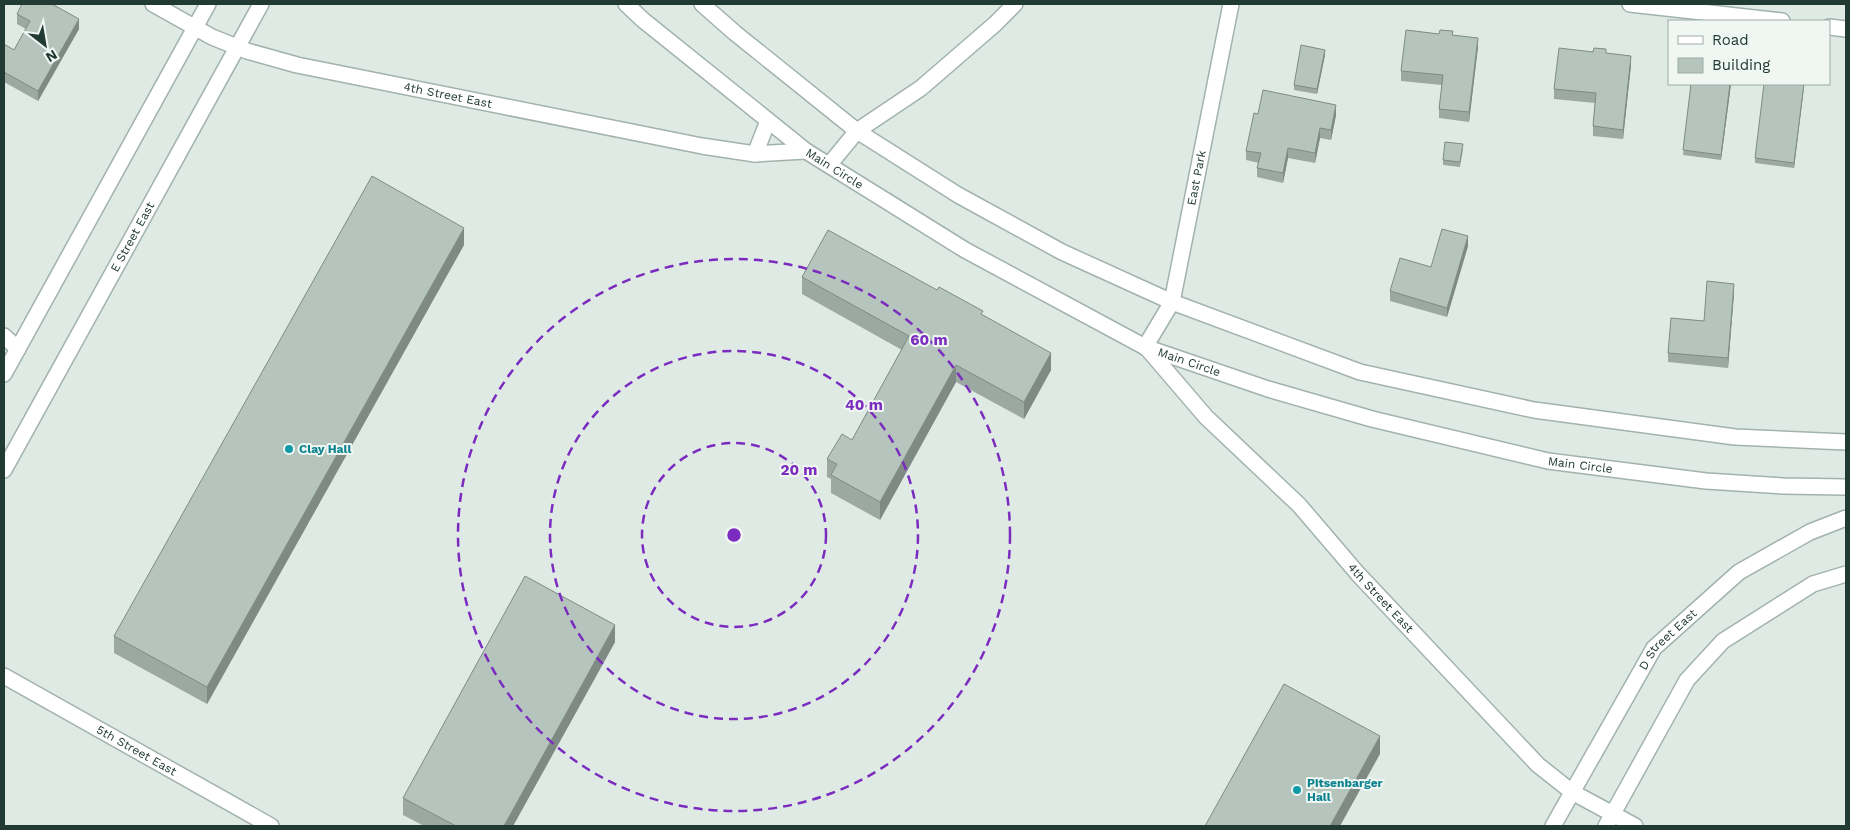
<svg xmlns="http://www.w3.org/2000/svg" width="1850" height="830" font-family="'Work Sans',sans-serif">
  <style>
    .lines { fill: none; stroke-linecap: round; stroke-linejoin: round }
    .service-casing { stroke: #a2b2ac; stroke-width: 18 }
    .minor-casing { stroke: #a2b2ac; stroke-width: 18 }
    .tertiary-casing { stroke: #a2b2ac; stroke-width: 18 }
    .service { stroke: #fff; stroke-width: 15 }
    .minor { stroke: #fff; stroke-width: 15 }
    .tertiary { stroke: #fff; stroke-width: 15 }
    .wall { fill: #9ca9a3 }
    .shaded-wall { fill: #7f8a85 }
    .building { fill: #b5c5be; stroke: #7f8a85 }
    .ring { fill: none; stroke: #7b2cbf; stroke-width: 2.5; stroke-dasharray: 9 6 }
    .culture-dot { fill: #0f9aa8; stroke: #f0f7f3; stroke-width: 2 }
    .labels { text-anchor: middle; stroke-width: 4; stroke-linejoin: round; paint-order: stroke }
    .street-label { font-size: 12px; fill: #213a33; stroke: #f0f7f3 }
    .culture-label { font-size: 12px; font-weight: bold; fill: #0d838f; stroke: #f0f7f3; text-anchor: start }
    .centre { fill: #7b2cbf; stroke: #f0f7f3; stroke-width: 2.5 }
    .ring-label { font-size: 15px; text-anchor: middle; font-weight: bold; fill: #7b2cbf; stroke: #f0f7f3; stroke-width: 4; stroke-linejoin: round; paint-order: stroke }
  </style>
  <rect width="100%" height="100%" fill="#dfeae5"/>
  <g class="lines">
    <defs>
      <polyline id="service" points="4,336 18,349"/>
      <g id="minor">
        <path id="s1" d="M153,4L212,37L247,51L297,65L702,146L755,154L806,151"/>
        <polyline points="1630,4 1782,21"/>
        <polyline points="1829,27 1846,29"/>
        <polyline points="755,154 768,121"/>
        <polyline points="829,165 857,131 921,88 995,24 1015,4"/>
        <path id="s2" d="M1145,347L1172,302L1231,4"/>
      </g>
      <g id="tertiary">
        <path id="s3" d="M626,4L643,20L806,151L965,250L1145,347L1268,389L1372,419L1548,461L1706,481L1783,486L1846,487"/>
        <polyline points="702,4 735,33 857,131 958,195 1062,252 1172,302 1360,372 1534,410 1735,437 1846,442"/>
        <path id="s4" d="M1146,347L1206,417L1299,505L1358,574L1538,765L1572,792L1635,826"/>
        <polyline points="4,374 208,4"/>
        <path id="s5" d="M4,470L261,4"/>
        <path id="s6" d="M4,676L271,826"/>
        <path id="s7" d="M1553,826L1654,648L1739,572L1810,532L1846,518"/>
        <polyline points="1606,826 1687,680 1723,641 1813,584 1846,574"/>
      </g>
    </defs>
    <use href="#service" class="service-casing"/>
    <use href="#minor" class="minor-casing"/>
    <use href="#tertiary" class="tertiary-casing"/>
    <use href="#service" class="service"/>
    <use href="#minor" class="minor"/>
    <use href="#tertiary" class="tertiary"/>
  </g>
  <g class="wall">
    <polygon points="17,14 79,29 38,101 4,82 4,44 14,50 26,29 17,24"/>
    <polygon points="1453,35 1478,47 1469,122 1439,118 1439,109 1442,85 1401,81 1401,71"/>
    <polygon points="1606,53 1631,65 1623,139 1593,136 1593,126 1595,103 1554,99 1554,89"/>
    <polygon points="1325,55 1317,94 1294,90 1294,85"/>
    <polygon points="1691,84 1731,84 1721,160 1683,155"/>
    <polygon points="1804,86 1794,168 1755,163 1755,158"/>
    <polygon points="1258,114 1336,115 1331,140 1320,138 1315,163 1288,158 1283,183 1257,177 1257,168 1259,163 1246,160 1246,151"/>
    <polygon points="1463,149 1460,167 1443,165 1443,160"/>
    <polygon points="464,245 207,704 114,653 114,636"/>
    <polygon points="1468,246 1447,317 1390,301 1390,291"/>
    <polygon points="802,277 983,315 1051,370 1024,419 956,382 880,520 831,493 831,479 827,477 827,459 852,440 902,350 802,294"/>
    <polygon points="1734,293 1728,368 1668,362 1668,353"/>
    <polygon points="615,642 513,826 424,826 403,815 403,798"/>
  </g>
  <g class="shaded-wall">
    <polygon points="79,19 79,29 38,101 38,91"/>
    <polygon points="1478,38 1478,47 1469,122 1469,112"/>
    <polygon points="1325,50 1325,55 1317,94 1317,89"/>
    <polygon points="1631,56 1631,65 1623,139 1623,130"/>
    <polygon points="1730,84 1731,84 1721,160 1721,155"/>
    <polygon points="1804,84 1804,86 1794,168 1794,163"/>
    <polygon points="1336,105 1336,115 1331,140 1331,130"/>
    <polygon points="1320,128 1320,138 1315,163 1315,153"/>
    <polygon points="1288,148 1288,158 1283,183 1283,173"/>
    <polygon points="464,228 464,245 207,704 207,687"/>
    <polygon points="1468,236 1468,246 1447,317 1447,308"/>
    <polygon points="1734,284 1734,293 1728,368 1728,358"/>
    <polygon points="1051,353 1051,370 1024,419 1024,402"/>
    <polygon points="956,365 956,382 880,520 880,502"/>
    <polygon points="615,625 615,642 513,826 504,826"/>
    <polygon points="1380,736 1380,754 1340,826 1330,826"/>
  </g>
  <g class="building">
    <polygon points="22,4 52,4 79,19 38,91 4,72 4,44 14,50 30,21 17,14"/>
    <polygon points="1406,30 1439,34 1440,30 1453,31 1452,35 1478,38 1469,112 1439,109 1443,75 1401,71"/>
    <polygon points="1301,45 1325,50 1317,89 1294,85"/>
    <polygon points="1559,48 1593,52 1594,48 1606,49 1606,53 1631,56 1623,130 1593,126 1596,93 1554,89"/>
    <polygon points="1691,84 1730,84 1721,155 1683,150"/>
    <polygon points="1764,84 1804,84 1794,163 1755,158"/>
    <polygon points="1263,90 1336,105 1331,130 1320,128 1315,153 1288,148 1283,173 1257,168 1261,153 1246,151 1254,113 1258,114"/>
    <polygon points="1445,142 1463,144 1460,162 1443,160"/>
    <polygon points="372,176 464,228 207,687 114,636"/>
    <polygon points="1442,229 1468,236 1447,308 1390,291 1400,258 1431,267"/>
    <polygon points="828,230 937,290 939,287 983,311 981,314 1051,353 1024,402 956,365 880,502 831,475 837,464 827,459 842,434 852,440 909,336 802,277"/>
    <polygon points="1707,281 1734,284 1728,358 1668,353 1671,318 1704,321"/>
    <polygon points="525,576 615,625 504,826 456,826 403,798"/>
    <polygon points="1284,684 1380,736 1330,826 1205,826"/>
  </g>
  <g class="ring">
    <circle cx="734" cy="535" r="92"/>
    <circle cx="734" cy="535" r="184"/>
    <circle cx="734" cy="535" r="276"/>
  </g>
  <g class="culture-dot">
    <circle cx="289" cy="449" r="5"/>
    <circle cx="1297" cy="790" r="5"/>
  </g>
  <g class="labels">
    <g class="street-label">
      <text dy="4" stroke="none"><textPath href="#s1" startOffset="311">4th Street East</textPath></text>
      <text dy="4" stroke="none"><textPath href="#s3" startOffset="266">Main Circle</textPath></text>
      <text dy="4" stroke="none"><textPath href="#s2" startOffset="179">East Park</textPath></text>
      <text dy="4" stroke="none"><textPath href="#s5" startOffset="266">E Street East</textPath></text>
      <text dy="4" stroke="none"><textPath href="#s3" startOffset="671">Main Circle</textPath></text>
      <text dy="4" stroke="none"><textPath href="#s3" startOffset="1076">Main Circle</textPath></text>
      <text dy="4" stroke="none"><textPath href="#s4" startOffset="344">4th Street East</textPath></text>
      <text dy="4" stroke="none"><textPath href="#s7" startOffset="220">D Street East</textPath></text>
      <text dy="4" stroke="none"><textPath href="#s6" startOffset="152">5th Street East</textPath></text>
    </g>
    <g class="culture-label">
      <text x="299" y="453">Clay Hall</text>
      <text x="1307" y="787">Pitsenbarger<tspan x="1307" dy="14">Hall</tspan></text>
    </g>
  </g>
  <circle cx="734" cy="535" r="8" class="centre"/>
  <g class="ring-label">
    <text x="929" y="345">60 m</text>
    <text x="864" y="410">40 m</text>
    <text x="799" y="475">20 m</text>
  </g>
  <rect width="1850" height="830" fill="none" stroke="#213a33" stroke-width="10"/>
  <rect x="1668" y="20" width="162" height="65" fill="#f0f7f3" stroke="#9daba6"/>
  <rect x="1678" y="36" width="25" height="8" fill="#ffffff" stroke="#9daba6"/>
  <text x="1712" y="45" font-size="15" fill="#213a33">Road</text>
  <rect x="1678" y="58" width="25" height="15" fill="#b5c5be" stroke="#9daba6"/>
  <text x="1712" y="70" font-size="15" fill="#213a33">Building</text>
  <g transform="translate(45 45) rotate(149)" stroke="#f0f7f3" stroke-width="4" paint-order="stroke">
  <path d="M0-4L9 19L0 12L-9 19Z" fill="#213a33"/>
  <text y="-8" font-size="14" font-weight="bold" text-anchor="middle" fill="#213a33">N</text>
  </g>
</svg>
